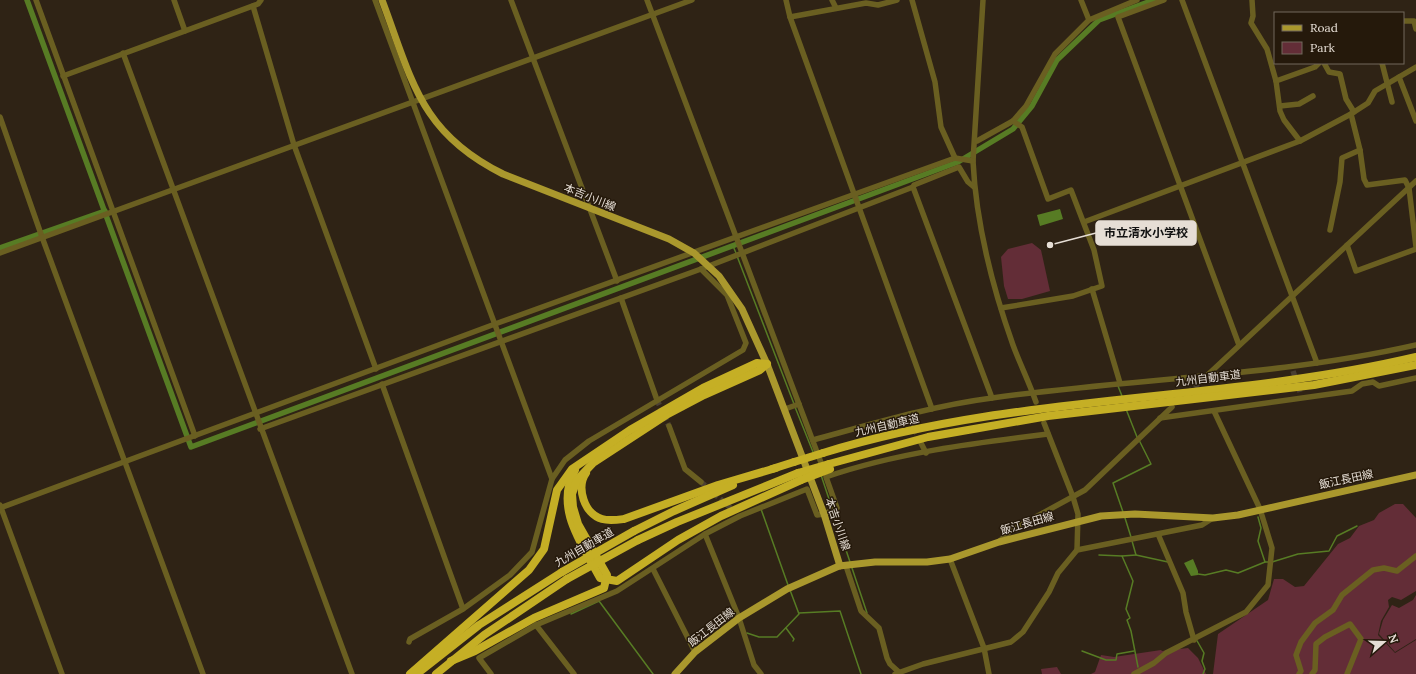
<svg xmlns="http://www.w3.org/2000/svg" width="1416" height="674" font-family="Lora,'Noto Sans JP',serif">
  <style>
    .green { fill: #632d37 }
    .water { fill: #577c24 }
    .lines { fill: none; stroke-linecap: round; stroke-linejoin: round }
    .stream { stroke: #577c24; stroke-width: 1.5 }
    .canal { stroke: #577c24; stroke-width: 5.5 }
    .minor-tunnel { stroke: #4a3f32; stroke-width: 5.5; stroke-dasharray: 5.5 3; stroke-linecap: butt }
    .minor { stroke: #6a5f21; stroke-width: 5.5 }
    .major { stroke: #aa982d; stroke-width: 7 }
    .highway { stroke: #c5af25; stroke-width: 8 }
    .highway-bridge { stroke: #c5af25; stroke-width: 8 }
    .labels { text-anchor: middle; stroke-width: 3; stroke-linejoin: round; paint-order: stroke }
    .street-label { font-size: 11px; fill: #e6ded5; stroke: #25190b }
    .leader { fill: none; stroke: #e6ded5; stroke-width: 1.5 }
    .callout-dot { fill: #e6ded5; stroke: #25190b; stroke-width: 1.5 }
    .callout { fill: #e6ded5; stroke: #e6ded5; stroke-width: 1.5 }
    .callout-label { font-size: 12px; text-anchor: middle; font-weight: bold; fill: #111 }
  </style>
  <rect width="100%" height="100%" fill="#2f2315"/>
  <g class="green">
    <polygon points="1032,243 1041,250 1050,291 1022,299 1008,299 1004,286 1001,257 1008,249"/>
    <polygon points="1395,504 1403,504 1416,518 1416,591 1401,600 1392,597 1388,600 1389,607 1381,621 1378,635 1395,653 1416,640 1416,674 1213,674 1218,634 1268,600 1274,579 1283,579 1295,587 1304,586 1338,544 1350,538 1359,526 1374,520 1379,513"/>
    <polygon points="1416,595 1416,639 1395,652 1379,634 1383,620 1392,605 1399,608 1413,600"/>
    <polygon points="1188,648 1198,658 1206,674 1091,674 1095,672 1101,655 1114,657 1161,650 1162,651"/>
    <polygon points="1057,667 1061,674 1042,674 1041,669"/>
  </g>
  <g class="water">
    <polygon points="1060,209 1063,219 1040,226 1037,215"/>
    <polygon points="1193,559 1198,571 1198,575 1191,576 1184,563"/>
  </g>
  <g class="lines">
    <g class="stream">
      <polyline points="733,246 736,253"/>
      <polyline points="737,256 794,404"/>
      <polyline points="1118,386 1122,396"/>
      <polyline points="795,407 813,452"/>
      <polyline points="1126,409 1137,437"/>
      <polyline points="821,475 850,562"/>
      <polyline points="761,509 788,585"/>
      <polyline points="1123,512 1113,483 1151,464 1139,440"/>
      <polyline points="1258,517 1261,528 1258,541 1265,562 1268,562"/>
      <polyline points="1125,518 1131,537"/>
      <polyline points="1132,541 1136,555 1168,562"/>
      <polyline points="1099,555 1122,556"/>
      <polyline points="1136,555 1122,556 1133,581 1126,609 1130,618 1127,620 1131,631 1138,667"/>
      <polyline points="1272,562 1298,554 1329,551 1337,536 1357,526"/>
      <polyline points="852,568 867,613"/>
      <polyline points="1198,574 1205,575 1226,570 1238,573 1265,562"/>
      <polyline points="799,613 840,611 861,674"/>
      <polyline points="571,614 599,601 653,674"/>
      <polyline points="786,628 794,639 793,641"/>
      <polyline points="747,633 759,637 777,637 799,614 790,590"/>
      <polyline points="1196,639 1204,653 1202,661 1205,669 1203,674"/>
      <polyline points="1082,651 1106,660 1116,660 1117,654 1134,651"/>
    </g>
    <g class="canal">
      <polyline points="27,0 191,447 958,162 1013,129 1032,106 1057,60 1099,20 1154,0"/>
      <polyline points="0,248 105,211"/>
    </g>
    <g class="minor-tunnel">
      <polyline points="1293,371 1300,392"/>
      <polyline points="1188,393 1200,382"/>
      <polyline points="657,400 669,426"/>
      <polyline points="910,421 921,442"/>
      <polyline points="701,482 734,511"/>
    </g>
    <g class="minor">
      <polyline points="36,0 195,436"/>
      <polyline points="174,0 185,31"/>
      <polyline points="375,0 552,479"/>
      <polyline points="511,0 617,281"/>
      <polyline points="647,0 823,468"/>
      <polyline points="786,0 790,17 932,409"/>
      <polyline points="832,0 836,8"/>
      <polyline points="912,0 935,82 941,127 955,158"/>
      <path d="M983,0L973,161C976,223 992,286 1013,345C1020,364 1029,382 1036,402"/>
      <polyline points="1081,0 1089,20"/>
      <polyline points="1164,0 1118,17 1239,345"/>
      <polyline points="1182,0 1317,363"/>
      <polyline points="1252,0 1253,16 1251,23 1267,49 1276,81 1280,111 1284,120 1300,141"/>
      <polyline points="253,6 294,145 376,369"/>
      <polyline points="790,17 866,3 878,5 897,0"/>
      <polyline points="1403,21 1414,21 1416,29"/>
      <polyline points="123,53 352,674"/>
      <polyline points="1324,63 1329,72 1340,74 1346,99 1354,112"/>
      <polyline points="1382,63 1392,102"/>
      <polyline points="63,76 258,4 261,0"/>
      <polyline points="1399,77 1416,121"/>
      <polyline points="1276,81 1315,67 1319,63"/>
      <polyline points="1280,106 1299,104 1313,96"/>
      <polyline points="1351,114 1360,150 1364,179 1367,185 1405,180 1409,188 1416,247"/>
      <polyline points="0,117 42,237 203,674"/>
      <polyline points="977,141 1013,121 1026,106 1055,54 1089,20 1137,0"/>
      <polyline points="913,187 992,398"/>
      <polyline points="1084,222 1300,141 1351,114 1368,103 1375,91 1416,67"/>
      <polyline points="1330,230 1340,182 1342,158 1360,150"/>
      <polyline points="1347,245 1356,271 1416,249"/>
      <polyline points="0,253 692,0"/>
      <polyline points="1092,289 1120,383"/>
      <polyline points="621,298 657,400"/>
      <polyline points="1001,308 1073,296 1102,286 1094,250 1071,190 1048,199 1022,127 1013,121"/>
      <polyline points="1200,382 1416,181"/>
      <polyline points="382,384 463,609"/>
      <polyline points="785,409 799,404"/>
      <polyline points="907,415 910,421"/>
      <polyline points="1160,418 1352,391 1362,384 1373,382 1379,386 1416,378"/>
      <polyline points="1044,423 1073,497 1078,514 1077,550"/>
      <polyline points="669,426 685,469 701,482"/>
      <polyline points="260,429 701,269 913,187 914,185 959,167 968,182 974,187"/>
      <path d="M813,440C872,424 931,406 992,398C1133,378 1276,377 1416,345"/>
      <polyline points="921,443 926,453"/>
      <polyline points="0,505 62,674"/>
      <polyline points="0,508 495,324 955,158 973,161"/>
      <polyline points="705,534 739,618 754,665 761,674"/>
      <polyline points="1158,534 1183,593 1186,612 1194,640"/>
      <polyline points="999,542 1010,531 1085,490 1172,407"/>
      <polyline points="950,559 984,648 989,674"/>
      <polyline points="846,566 861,611 879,628 887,658 890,664 900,673"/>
      <polyline points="653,569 695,652"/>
      <polyline points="536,625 574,674"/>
      <polyline points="409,642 410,639 463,609 510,575 532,552 552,479 565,460 589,441 743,350 746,343 727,295 701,269"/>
      <path d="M491,674L479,658L536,625L617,591L705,534L740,516L807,489L817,515L824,514L837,508L826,477C895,453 975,443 1048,434"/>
      <polyline points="895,674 923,664 1011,642 1023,632 1049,592 1058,573 1077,550 1202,525 1213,518"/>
      <polyline points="1134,674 1154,663 1166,653 1246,612 1268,585 1272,548 1260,509 1214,411"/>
      <polyline points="1299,674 1301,671 1296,655 1301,642 1315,623 1333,610 1342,595 1373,570 1384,568 1397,571 1416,556"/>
      <polyline points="1312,674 1315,670 1316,644 1325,637 1350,624 1361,639 1347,674"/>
    </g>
    <g class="major">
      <path d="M382,0C412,80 420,133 503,174L669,239L694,253L719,276L742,309L767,364L824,514L840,566"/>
      <polyline points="675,674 695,652 739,618 787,589 839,566 875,562 927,562 950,559 999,542 1101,516 1135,514 1213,518 1238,515 1416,475"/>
    </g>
    <g class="highway">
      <path d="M823,453C1016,393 1221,403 1416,357"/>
      <polyline points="829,464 928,437 1048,416 1314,385 1416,365"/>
      <polyline points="772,469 794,462"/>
      <path d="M575,470C554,508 582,544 600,578L617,581L678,540L721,516L801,480"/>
      <path d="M586,473C576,487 584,514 602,519C609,521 616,520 624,519L718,485L776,468"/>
      <polyline points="634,531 674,511 733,485"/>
      <polyline points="638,540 677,522 798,473"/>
      <polyline points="451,661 475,651 534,618 604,588 607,575 578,524 573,507 572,494 577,480 593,463 668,414 704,395 760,370 767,364"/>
      <polyline points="418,673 479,625 562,572"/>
      <polyline points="410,674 529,570 544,549 557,490 572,469 630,430 703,388 757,363 767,364"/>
      <polyline points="436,674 484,635 567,579"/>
    </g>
    <g class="highway-bridge">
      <polyline points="794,462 823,453"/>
      <polyline points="798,473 829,464"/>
      <polyline points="801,480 830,469"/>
      <polyline points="562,572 634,531"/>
      <polyline points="567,579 638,540"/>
    </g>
  </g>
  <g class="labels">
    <g class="street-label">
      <text transform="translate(590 197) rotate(22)" y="4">本吉小川線</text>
      <text transform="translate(1208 378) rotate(-7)" y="4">九州自動車道</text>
      <text transform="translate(887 425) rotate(-13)" y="4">九州自動車道</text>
      <text transform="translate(1346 479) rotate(-12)" y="4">飯江長田線</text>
      <text transform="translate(1027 523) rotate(-16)" y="4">飯江長田線</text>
      <text transform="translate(838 524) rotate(71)" y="4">本吉小川線</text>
      <text transform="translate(584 547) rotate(-30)" y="4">九州自動車道</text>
      <text transform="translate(711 627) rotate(-38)" y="4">飯江長田線</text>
    </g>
  </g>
  <path class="leader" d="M1050 245L1096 233"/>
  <circle class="callout-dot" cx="1050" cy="245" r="4"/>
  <rect class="callout" x="1096" y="221" width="100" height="24" rx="4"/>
  <g class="callout-label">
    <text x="1146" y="237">市立清水小学校</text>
  </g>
  <rect x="1274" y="12" width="130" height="52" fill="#25190b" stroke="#72685c"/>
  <rect x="1282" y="25" width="20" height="6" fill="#aa982d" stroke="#72685c"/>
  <text x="1310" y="32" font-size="12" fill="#e6ded5">Road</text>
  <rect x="1282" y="42" width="20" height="12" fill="#632d37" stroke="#72685c"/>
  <text x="1310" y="52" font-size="12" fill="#e6ded5">Park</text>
  <g transform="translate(1384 642) rotate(70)" stroke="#25190b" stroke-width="3" paint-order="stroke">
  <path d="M0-3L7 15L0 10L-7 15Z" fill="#e6ded5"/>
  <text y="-6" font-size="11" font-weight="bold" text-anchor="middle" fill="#e6ded5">N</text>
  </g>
</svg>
